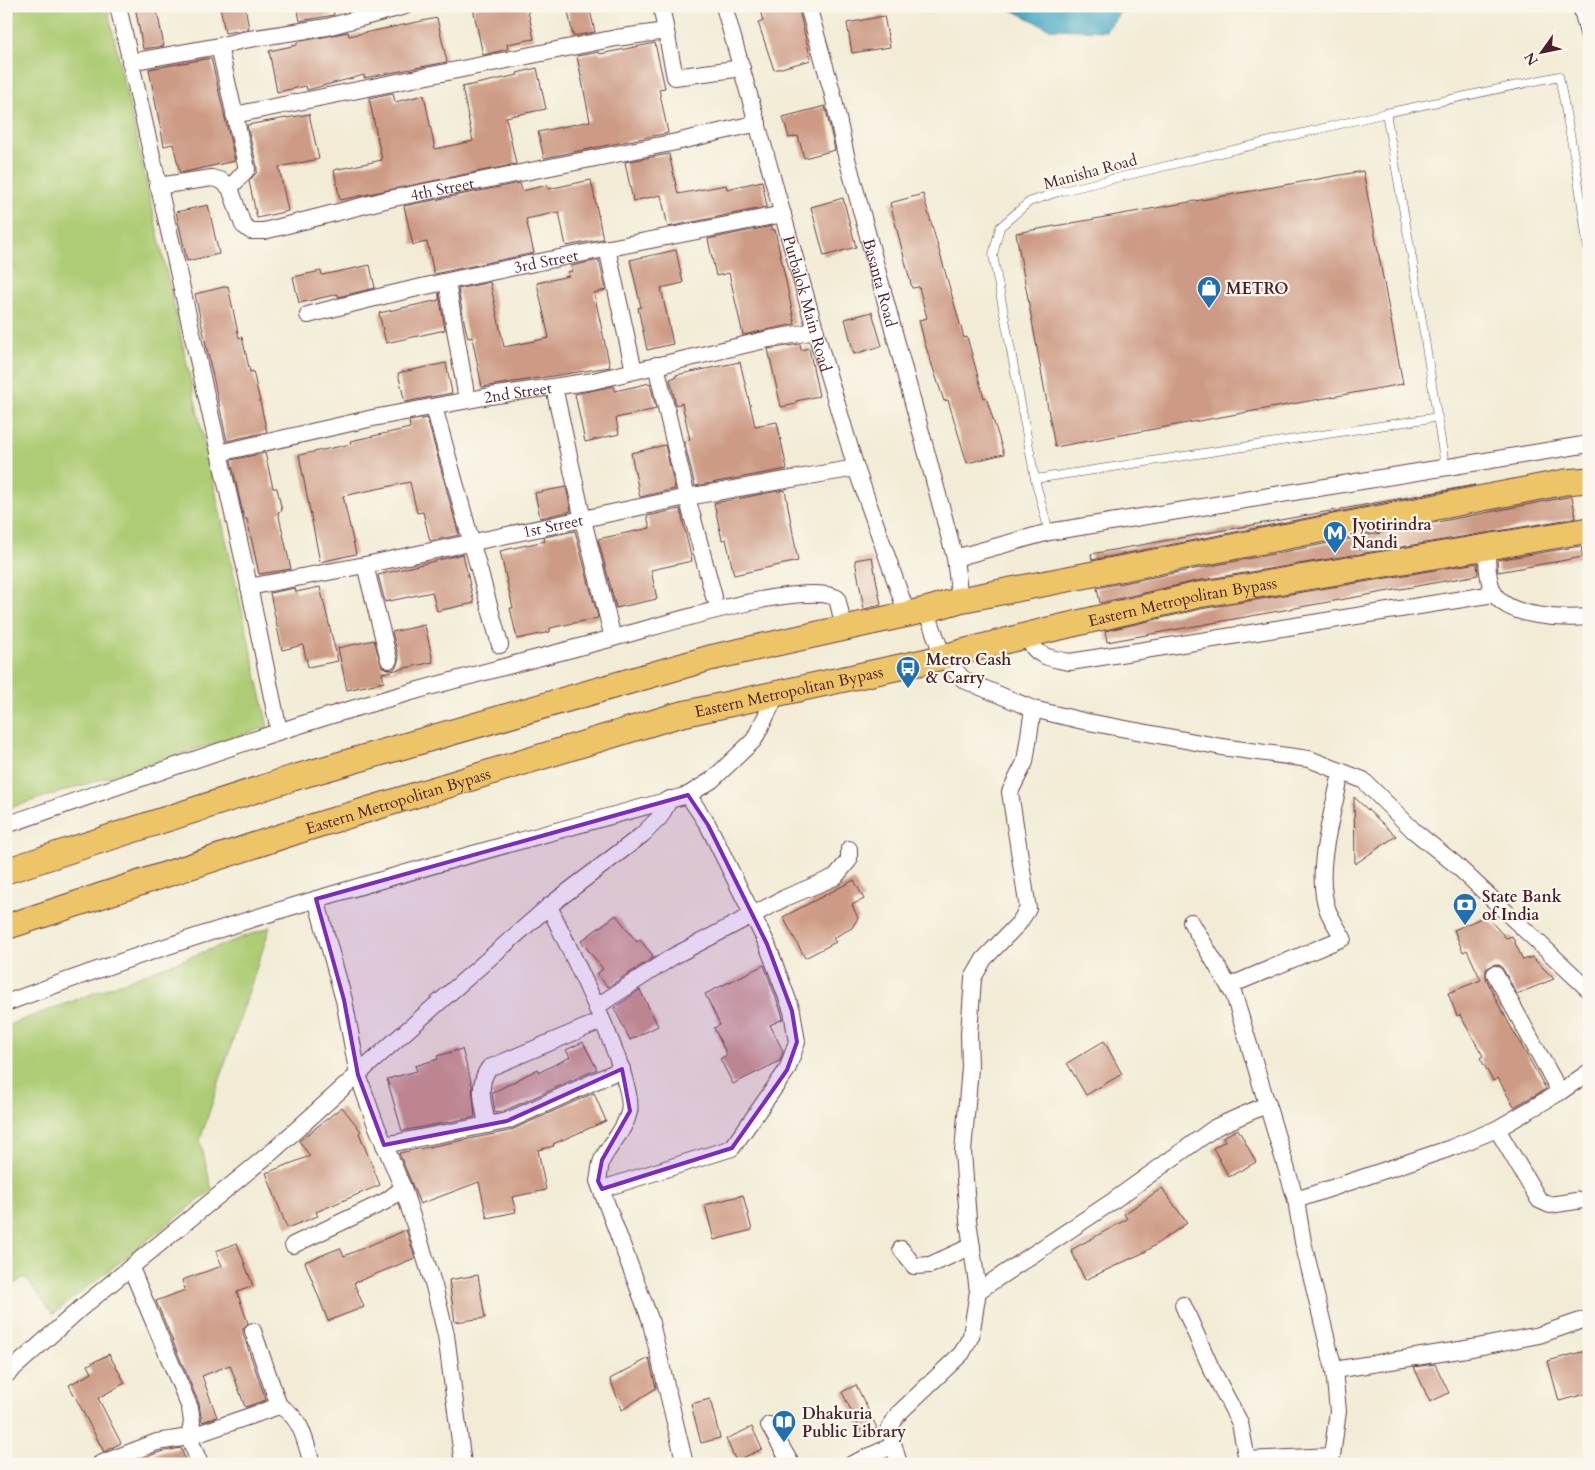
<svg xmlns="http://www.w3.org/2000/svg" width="1595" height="1470" font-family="Cardo,serif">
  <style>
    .green { fill: #adcc74; stroke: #7c7650 }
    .water { fill: #43a7c3; stroke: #466377 }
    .building { fill: #cd9b85 }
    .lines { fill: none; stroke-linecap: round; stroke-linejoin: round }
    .lane-casing { stroke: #633e45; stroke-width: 9 }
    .street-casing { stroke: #633e45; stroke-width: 18 }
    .primary-casing { stroke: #633e45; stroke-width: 27 }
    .lane { stroke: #fff; stroke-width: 8 }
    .street { stroke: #fff; stroke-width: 16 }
    .primary { stroke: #eec469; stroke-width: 25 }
    .marked { fill: #7b2cbf; fill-opacity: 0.2; stroke: #7b2cbf; stroke-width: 4; stroke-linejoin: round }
    .labels { text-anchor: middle; stroke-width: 4.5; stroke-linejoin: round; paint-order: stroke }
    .street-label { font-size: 16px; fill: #4a1f2b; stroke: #fbf7ec }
    .poi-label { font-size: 16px; font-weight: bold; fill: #4a1f2b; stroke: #fbf7ec; text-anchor: start }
  </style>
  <rect width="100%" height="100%" fill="#fbf7ec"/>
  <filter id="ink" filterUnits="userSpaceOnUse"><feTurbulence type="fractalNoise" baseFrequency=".02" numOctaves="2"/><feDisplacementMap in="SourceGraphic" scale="10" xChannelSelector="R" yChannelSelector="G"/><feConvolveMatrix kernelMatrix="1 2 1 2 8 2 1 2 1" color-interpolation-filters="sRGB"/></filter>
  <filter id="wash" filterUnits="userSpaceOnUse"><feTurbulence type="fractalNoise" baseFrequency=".0096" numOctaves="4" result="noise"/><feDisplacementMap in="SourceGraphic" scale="20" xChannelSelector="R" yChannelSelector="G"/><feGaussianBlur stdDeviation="1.12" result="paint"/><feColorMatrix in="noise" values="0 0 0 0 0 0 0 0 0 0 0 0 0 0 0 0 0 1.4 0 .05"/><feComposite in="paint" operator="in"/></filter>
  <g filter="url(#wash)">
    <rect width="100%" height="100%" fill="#f2ecd6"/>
    <g class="green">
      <polygon points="6,6 107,6 268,727 6,809"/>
      <polygon points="270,927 200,1140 212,1190 53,1314 25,1277 6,1289 6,1026"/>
    </g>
    <polygon class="water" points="1004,6 1125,6 1106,31 1050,29"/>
    <g id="blocks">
      <g class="building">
        <polygon points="135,6 156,6 164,46 143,49"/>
        <polygon points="220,6 245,6 249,29 225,33"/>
        <polygon points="297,6 332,6 334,15 300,21"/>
        <polygon points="482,6 527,6 534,39 507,44 508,49 483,55 473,8"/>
        <polygon points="567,6 589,6 595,32 573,36"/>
        <polygon points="759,6 798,6 811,60 774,70 758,22 763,21"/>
        <polygon points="884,16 890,47 852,53 847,23"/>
        <polygon points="437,18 447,62 364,78 364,75 307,90 306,86 277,92 269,51 297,45 297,42 348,32 349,36"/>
        <polygon points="655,43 665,88 659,89 668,133 544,158 538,132 590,121 577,56 599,52 600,54"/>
        <polygon points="211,58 235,161 180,173 173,144 164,146 149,69"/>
        <polygon points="537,68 546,109 506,117 516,164 340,200 334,170 382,160 369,98 393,93 395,102 424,95 435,149 473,141 462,87 518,75 517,73"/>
        <polygon points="825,106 835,150 804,158 798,136 789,138 783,117"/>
        <polygon points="309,114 319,159 279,167 288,211 257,218 249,181 257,172 257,167 247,125"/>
        <polygon points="669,154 678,194 726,185 727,189 762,181 767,207 668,227 661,195 633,201 625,162"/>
        <polygon points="1363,171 1403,384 1055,447 1016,233"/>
        <polygon points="591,180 603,239 566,246 559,212 526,219 534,253 434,274 427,242 413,245 404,206 520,183 522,191 547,185 548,189"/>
        <polygon points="923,194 964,338 967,337 984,398 986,397 1004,454 967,463 948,400 944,401 925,344 919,320 927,318 919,287 912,288 890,203"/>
        <polygon points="843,198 856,247 824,256 811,207"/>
        <polygon points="208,205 219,254 187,261 176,212"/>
        <polygon points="772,226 772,230 775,230 795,324 743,335 729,273 716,276 708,239"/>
        <polygon points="676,250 683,283 661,288 673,344 647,350 638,308 641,307 630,260"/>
        <polygon points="599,260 606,290 594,293 610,367 482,387 472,337 468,338 465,326 458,289 490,282 504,347 549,338 537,283 569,276 568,272 572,271 571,266"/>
        <polygon points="370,265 375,288 338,297 338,294 299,303 293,277 321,271 322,275"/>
        <polygon points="228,286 239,338 242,337 250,372 253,371 267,432 227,441 195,294"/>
        <polygon points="439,293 445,330 386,343 379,313 439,300"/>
        <polygon points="872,312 882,346 854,354 845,319"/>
        <polygon points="800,344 801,350 809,348 819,396 796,401 796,404 781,407 768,349"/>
        <polygon points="740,362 755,426 777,422 787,469 695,486 684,441 690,440 682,403 676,405 670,379 676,377 676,375"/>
        <polygon points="446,363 452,393 405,402 398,373"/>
        <polygon points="650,383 656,409 616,418 619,434 585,442 575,394 614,386 615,391"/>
        <polygon points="427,418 459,535 430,541 423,512 417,513 410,482 343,496 356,554 320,562 299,455 351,444 350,441 410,428 409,421"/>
        <polygon points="665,445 675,489 640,497 631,453"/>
        <polygon points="265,453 273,488 277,488 282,511 278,512 291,569 259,574 247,519 244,519 231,460"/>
        <polygon points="1475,485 1092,560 1091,554"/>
        <polygon points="566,487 571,511 540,518 535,493"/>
        <polygon points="785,490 798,561 734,575 726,539 722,540 714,503"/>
        <polygon points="1572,496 1576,518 1196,581 1100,603 1097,588"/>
        <polygon points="680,509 692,561 651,570 657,599 616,608 598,539 650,528 647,516"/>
        <polygon points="575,531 598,618 550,628 550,632 517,639 510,608 513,608 500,551 545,541 544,537"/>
        <polygon points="1581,546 1583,557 1498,572 1497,560"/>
        <polygon points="463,554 474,603 437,611 432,592 385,602 378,575"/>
        <polygon points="872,557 881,605 864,609 855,560"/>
        <polygon points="1477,563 1478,575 1107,642 1105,631 1201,609"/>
        <polygon points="320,587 338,661 308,667 303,645 282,650 270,593 295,588 296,592"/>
        <polygon points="425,625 433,662 382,673 384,682 347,690 338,648 374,640 382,667 392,670 396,667 399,658 392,632"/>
        <polygon points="1354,797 1396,836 1355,864"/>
        <polygon points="854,880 864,899 852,905 858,918 852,928 833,938 836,942 805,958 783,917"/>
        <polygon points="616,915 637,942 640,940 654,957 608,987 597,974 603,969 581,941"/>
        <polygon points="1486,916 1506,938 1512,936 1523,960 1532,957 1554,979 1517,994 1501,966 1495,964 1486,969 1486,978 1497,1002 1546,1089 1514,1107 1498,1078 1493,1081 1480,1058 1483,1056 1460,1015 1457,1016 1448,993 1481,980 1467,950 1463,952 1454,930"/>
        <polygon points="764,965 782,1014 783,1019 770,1025 783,1051 780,1061 733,1084 720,1059 727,1055 714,1028 720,1025 705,994"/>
        <polygon points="640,990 658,1026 630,1040 614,1008"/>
        <polygon points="1104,1041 1122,1074 1086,1095 1067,1063"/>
        <polygon points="583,1042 597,1069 504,1111 495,1113 492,1093 538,1069 540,1072 570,1057 566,1050"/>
        <polygon points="462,1049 472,1085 475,1117 402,1131 387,1079 417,1071 415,1066 438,1059 437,1056"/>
        <polygon points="594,1093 606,1121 553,1144 554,1146 538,1150 546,1190 512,1197 516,1212 487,1218 479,1182 420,1204 399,1153 509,1131"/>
        <polygon points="342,1107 361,1131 359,1133 380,1185 316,1212 318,1216 287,1228 266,1173 310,1156 299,1141"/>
        <polygon points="1238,1129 1256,1162 1229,1177 1213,1148 1225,1141 1223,1137"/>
        <polygon points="1162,1188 1187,1223 1145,1252 1085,1280 1071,1250 1127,1219 1124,1214"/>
        <polygon points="743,1195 752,1230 714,1240 705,1205"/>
        <polygon points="406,1230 415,1258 354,1283 364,1307 328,1321 305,1262 340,1248 344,1256"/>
        <polygon points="237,1243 253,1286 237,1292 248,1323 243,1329 243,1334 266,1400 245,1407 230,1365 202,1376 217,1417 202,1422 199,1404 156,1301 185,1290 182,1280 222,1266 216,1251"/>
        <polygon points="478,1275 485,1318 455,1322 449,1280"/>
        <polygon points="1589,1350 1589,1393 1559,1401 1548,1361"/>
        <polygon points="109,1354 125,1383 98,1398 121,1443 104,1452 69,1385 92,1373 88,1365"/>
        <polygon points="649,1358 656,1388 622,1410 610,1379"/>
        <polygon points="1435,1364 1449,1393 1430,1402 1414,1367"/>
        <polygon points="856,1385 877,1428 863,1435 842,1392"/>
        <polygon points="710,1399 720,1438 701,1443 691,1404"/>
        <polygon points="752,1427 762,1449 736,1461 726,1439"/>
        <polygon points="181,1448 187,1464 128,1464 160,1452"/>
      </g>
    </g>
  </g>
  <g filter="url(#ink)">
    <use href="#blocks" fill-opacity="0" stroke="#633e45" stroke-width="1"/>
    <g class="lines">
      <defs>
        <g id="lane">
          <polyline points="1386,113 1412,258 1445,466"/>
          <polyline points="1035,479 1438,417"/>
          <polyline points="1049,532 1035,479 993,255 1000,227 1029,202 1058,192 1386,113 1559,76 1577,171 1589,256"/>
        </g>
        <g id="street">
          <polyline points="118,6 245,567 279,731"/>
          <polyline points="661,6 675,77 742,68"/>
          <path id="s1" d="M724,6L824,361L856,468L907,614"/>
          <path id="s2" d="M808,6L832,91L845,151L955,558L960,600"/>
          <polyline points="1581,6 1589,37"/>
          <polyline points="219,46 247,169 230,188"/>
          <polyline points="130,62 219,46 243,40 327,27 405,6"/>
          <polyline points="234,115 616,38 666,31"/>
          <path id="s3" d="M158,186L212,178L222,181L230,188L243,225L251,231H264L389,199L676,142L758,123"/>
          <polyline points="607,248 634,371"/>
          <polyline points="447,282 467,400"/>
          <path id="s4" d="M308,315C465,273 625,246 783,214"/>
          <polyline points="656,365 687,497 714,597"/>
          <polyline points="554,387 583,520 613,638"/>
          <polyline points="434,407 500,645"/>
          <path id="s5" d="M219,453L373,418L490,396L593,381L769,339L816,331"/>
          <path d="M1487,547C1487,561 1487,580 1494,593C1508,618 1564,619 1589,617"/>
          <polyline points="955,558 1049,532 1589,444"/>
          <polyline points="365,565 389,660"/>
          <path id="s6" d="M249,587L365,565L687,497L856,468"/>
          <polyline points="926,610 943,657 964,680 1033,709 1083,721 1222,747 1309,759 1363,780 1414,831 1455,864 1589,990"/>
          <path d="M1028,635C1032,656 1051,659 1070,662L1494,594"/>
          <path d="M6,825C97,794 187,761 278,732C388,696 501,668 613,638C657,627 800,580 837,598L844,628"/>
          <polyline points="316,899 344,1000 358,1075 374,1120 403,1188 434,1286 446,1335 463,1464"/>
          <path d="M549,906C565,941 637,1081 629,1112C625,1130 611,1143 603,1158C599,1164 600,1174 598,1181L650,1319L685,1464"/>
          <polyline points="1191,922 1234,995 1296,1200 1303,1242 1334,1370 1338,1411 1332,1456 1247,1460 1243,1464"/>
          <polyline points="1495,974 1560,1092"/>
          <path d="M1229,986L1343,938C1338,929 1332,920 1328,911C1313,871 1333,814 1341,773"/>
          <path d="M6,1003C229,919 459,857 688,795L712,780L754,740L777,694"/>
          <polyline points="596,1007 672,957 785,898 835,877 849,860 849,849"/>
          <path d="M487,1125C484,1105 476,1085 489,1068L601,1021"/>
          <polyline points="1497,1129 1539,1200 1550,1205 1589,1199"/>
          <polyline points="384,1145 507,1121 622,1069"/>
          <polyline points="602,1189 732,1148 787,1070 797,1042 792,1011 767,944 708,825 688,795"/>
          <polyline points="1296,1200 1451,1148 1497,1129 1560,1092 1589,1072"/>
          <polyline points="293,1245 386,1201 403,1188"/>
          <polyline points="901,1249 914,1266 930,1265 972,1246"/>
          <polyline points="131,1268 190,1408 192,1422 189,1437"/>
          <polyline points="978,1291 1110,1203 1216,1127 1268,1104"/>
          <polyline points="1183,1305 1211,1368 1240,1423 1247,1460"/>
          <polyline points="253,1331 279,1406"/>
          <polyline points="1334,1370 1472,1348 1539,1335 1589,1318"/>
          <polyline points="6,1375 81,1308 274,1150 396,1040 549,906 642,835 660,817 670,799"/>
          <polyline points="769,1425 791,1464"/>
          <path d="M189,1437L279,1406C302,1417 305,1441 312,1464"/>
          <polyline points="100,1464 157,1442 189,1437 200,1464"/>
          <polyline points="852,1464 892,1446"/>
          <polyline points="899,1464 889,1429 898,1414 962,1353 971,1336 978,1291 968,1220 963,1152 970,1067 969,1034 973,978 984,959 1019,923 1028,909 1010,792 1025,762 1033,709"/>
        </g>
        <g id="primary">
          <polyline points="6,871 293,778 710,658 926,610 960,600 1565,482 1589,480"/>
          <path id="s7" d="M6,927L301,830L678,715L923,662L1048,630L1198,595L1589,530"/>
        </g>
      </defs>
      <use href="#lane" class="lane-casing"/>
      <use href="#street" class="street-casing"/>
      <use href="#primary" class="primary-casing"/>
      <use href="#lane" class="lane"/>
      <use href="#street" class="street"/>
      <use href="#primary" class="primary"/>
    </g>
  </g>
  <path class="marked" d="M688,795L708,825L767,944L792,1011L797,1042L787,1070L732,1148L602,1189L598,1181L602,1160L630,1111L622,1069L507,1121L384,1145L358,1075L344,1000L316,899Z"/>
  <defs>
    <symbol id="shop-pin" viewBox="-11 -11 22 30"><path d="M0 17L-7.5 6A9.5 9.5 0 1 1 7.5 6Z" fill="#1f6fb2" stroke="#fbf7ec"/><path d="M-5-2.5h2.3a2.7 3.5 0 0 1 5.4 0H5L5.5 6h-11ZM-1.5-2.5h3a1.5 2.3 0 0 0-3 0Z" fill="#fff"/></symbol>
    <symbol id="metro-pin" viewBox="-11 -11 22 30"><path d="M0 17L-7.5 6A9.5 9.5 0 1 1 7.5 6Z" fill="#1f6fb2" stroke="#fbf7ec"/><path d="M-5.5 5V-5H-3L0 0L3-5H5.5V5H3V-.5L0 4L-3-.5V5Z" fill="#fff"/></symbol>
    <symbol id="bus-pin" viewBox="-11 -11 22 30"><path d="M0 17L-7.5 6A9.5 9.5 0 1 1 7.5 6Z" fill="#1f6fb2" stroke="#fbf7ec"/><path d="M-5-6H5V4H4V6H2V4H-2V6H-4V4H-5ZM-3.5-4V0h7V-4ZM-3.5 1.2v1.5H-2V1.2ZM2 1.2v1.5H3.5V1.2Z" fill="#fff"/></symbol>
    <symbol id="bank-pin" viewBox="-11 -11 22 30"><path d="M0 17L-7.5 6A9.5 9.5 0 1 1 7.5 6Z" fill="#1f6fb2" stroke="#fbf7ec"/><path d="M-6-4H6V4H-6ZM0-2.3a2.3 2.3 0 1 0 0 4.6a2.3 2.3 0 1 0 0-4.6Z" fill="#fff"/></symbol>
    <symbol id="library-pin" viewBox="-11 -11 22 30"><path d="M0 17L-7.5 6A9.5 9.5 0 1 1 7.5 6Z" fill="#1f6fb2" stroke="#fbf7ec"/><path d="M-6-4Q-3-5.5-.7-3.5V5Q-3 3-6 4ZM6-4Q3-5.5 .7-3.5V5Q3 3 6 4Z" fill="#fff"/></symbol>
  </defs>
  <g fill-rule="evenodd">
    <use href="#shop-pin" x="1195" y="274" width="28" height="38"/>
    <use href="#metro-pin" x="1321" y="519" width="28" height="38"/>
    <use href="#bus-pin" x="894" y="654" width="28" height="38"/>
    <use href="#bank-pin" x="1451" y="891" width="28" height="38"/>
    <use href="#library-pin" x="770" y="1408" width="28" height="38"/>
  </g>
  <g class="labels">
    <g class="street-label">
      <text transform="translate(1090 171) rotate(-15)" y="6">Manisha Road</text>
      <text dy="6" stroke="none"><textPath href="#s3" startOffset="321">4th Street</textPath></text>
      <text dy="6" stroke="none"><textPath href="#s4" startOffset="244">3rd Street</textPath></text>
      <text dy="6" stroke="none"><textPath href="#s2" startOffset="286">Basanta Road</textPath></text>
      <text dy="6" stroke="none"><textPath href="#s1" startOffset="309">Purbalok Main Road</textPath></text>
      <text dy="6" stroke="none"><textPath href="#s5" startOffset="305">2nd Street</textPath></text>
      <text dy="6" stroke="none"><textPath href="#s6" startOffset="310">1st Street</textPath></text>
      <text dy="6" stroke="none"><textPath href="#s7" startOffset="1222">Eastern Metropolitan Bypass</textPath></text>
      <text dy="6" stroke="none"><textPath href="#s7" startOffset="818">Eastern Metropolitan Bypass</textPath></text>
      <text dy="6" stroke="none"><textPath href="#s7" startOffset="412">Eastern Metropolitan Bypass</textPath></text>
    </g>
    <g class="poi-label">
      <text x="1226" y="294">METRO</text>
      <text x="1352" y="530">Jyotirindra<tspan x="1352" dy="18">Nandi</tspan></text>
      <text x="926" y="665">Metro Cash<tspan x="926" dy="18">&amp; Carry</tspan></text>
      <text x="1482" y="902">State Bank<tspan x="1482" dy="18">of India</tspan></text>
      <text x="802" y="1419">Dhakuria<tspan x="802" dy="18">Public Library</tspan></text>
    </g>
  </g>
  <rect width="1595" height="1470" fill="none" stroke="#fbf7ec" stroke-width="25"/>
  <g transform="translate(1542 52) rotate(237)" stroke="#fbf7ec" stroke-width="4" paint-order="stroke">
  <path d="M0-4L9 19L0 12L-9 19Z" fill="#4a1f2b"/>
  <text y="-8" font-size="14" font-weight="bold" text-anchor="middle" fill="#4a1f2b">N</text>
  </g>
</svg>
